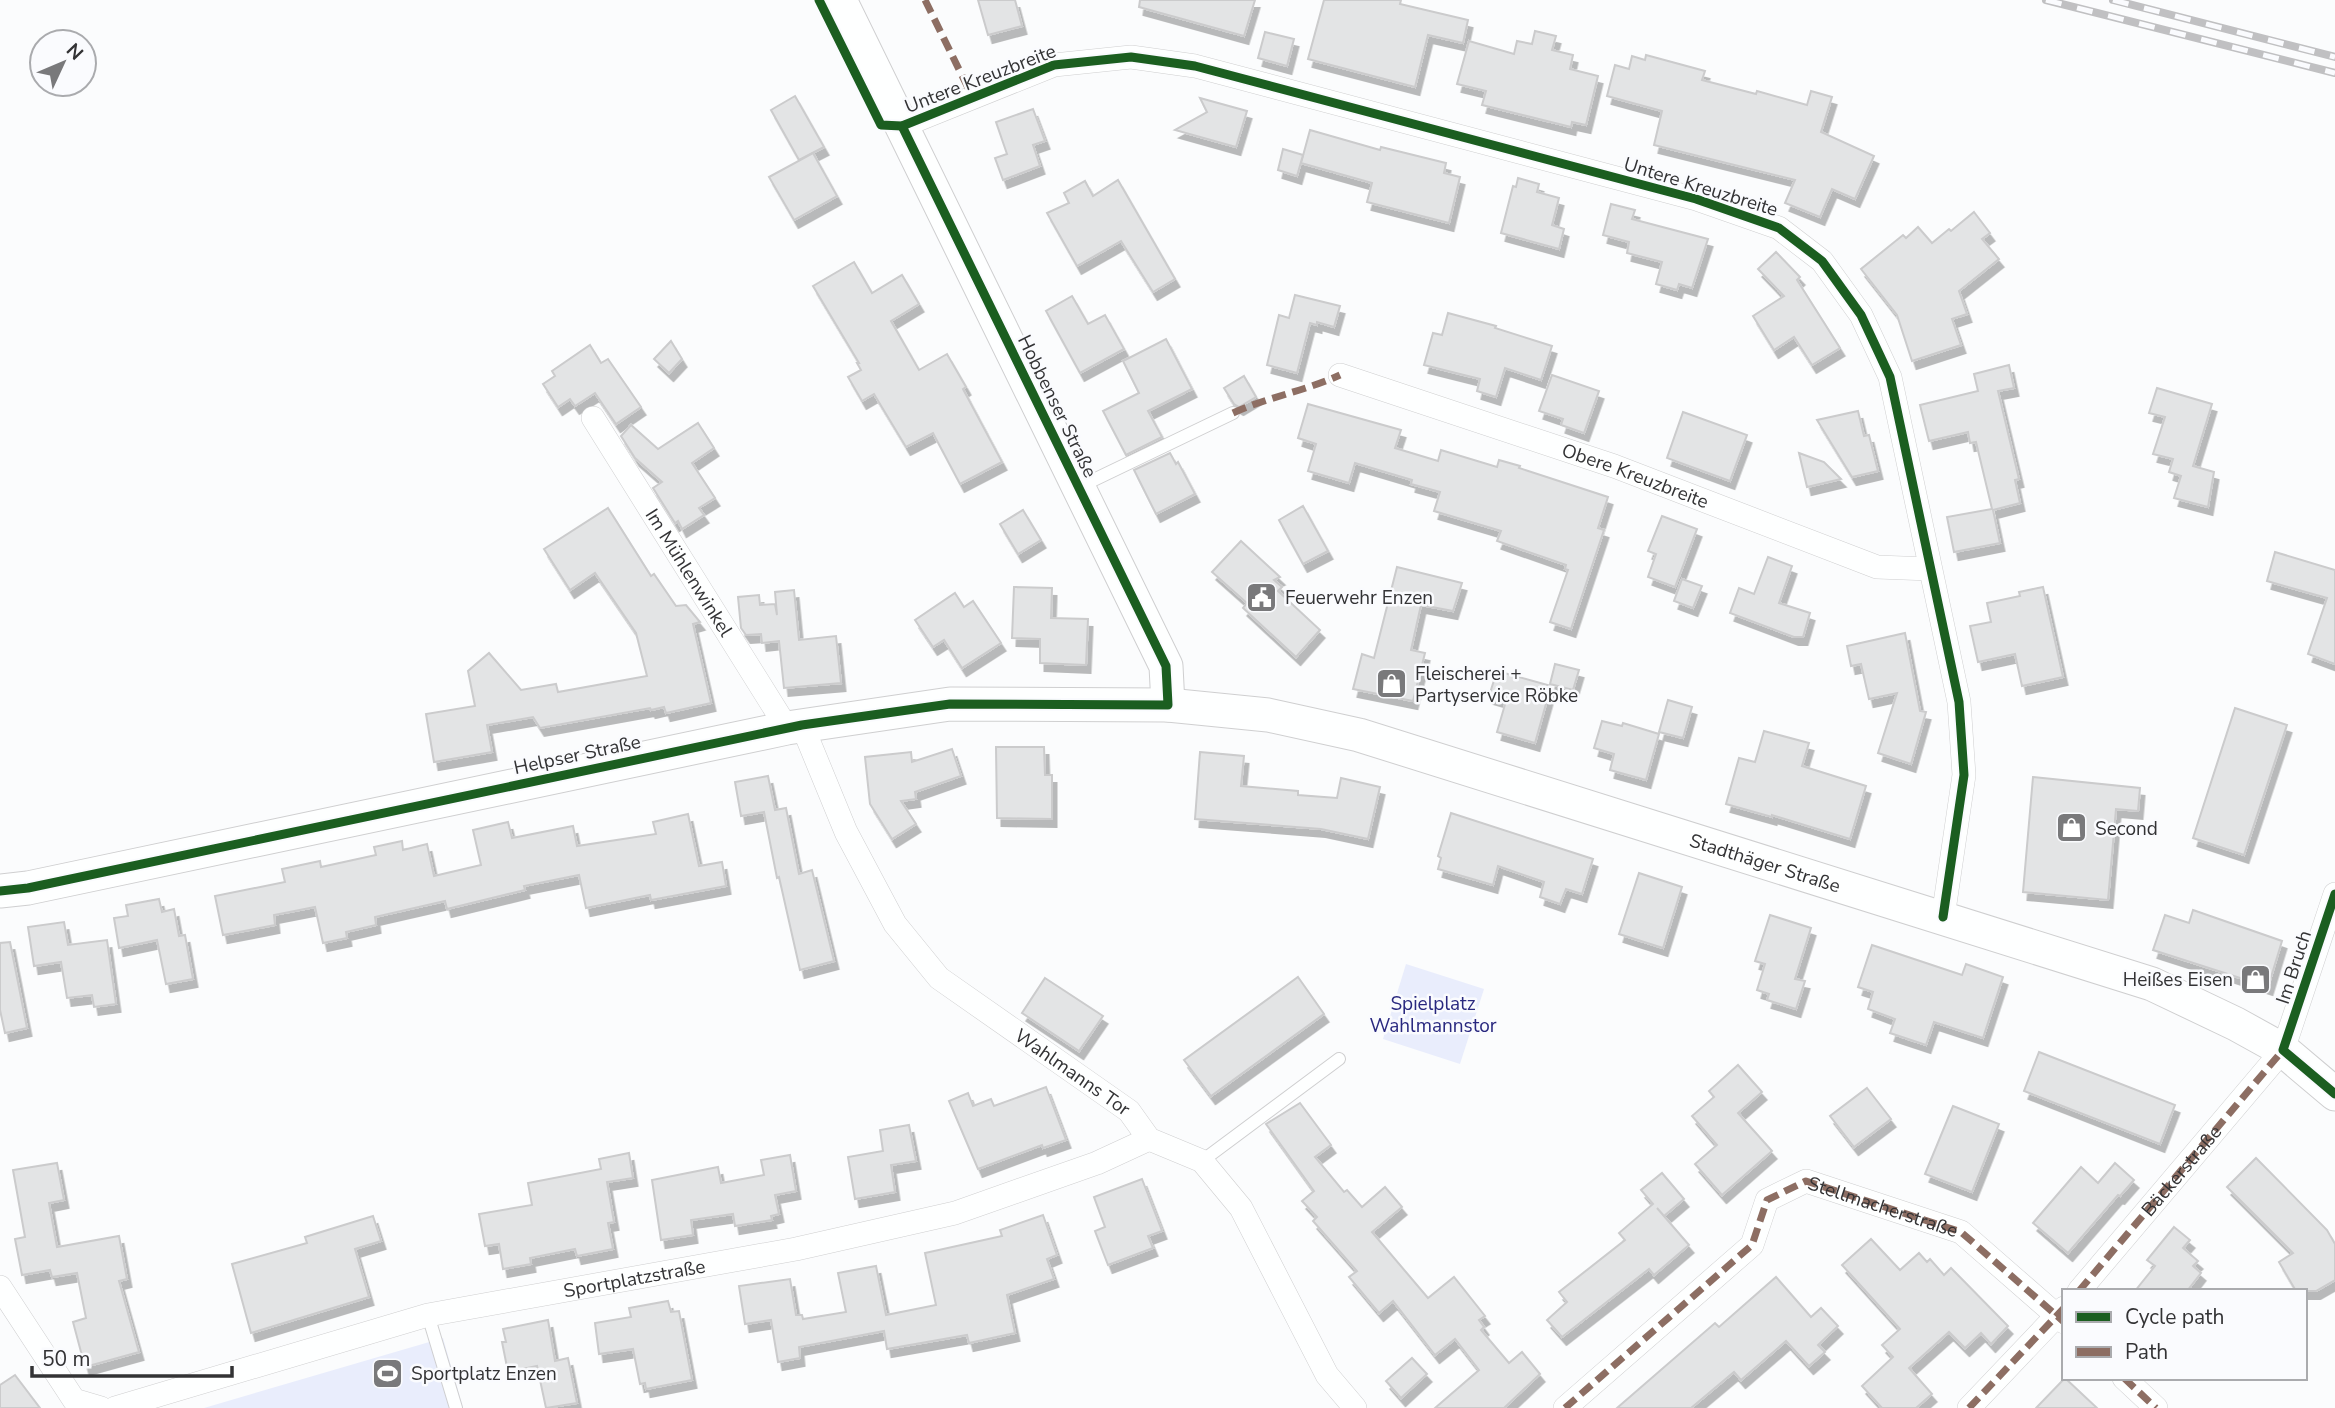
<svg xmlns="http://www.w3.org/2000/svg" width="2335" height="1408" font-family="'Nunito Sans',sans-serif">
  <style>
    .green { fill: #e9edfc }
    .building { fill: #e3e4e5; stroke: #cbcbcc; stroke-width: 2; filter: url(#shadow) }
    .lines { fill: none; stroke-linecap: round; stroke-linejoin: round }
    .lane-casing { stroke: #cfcfd0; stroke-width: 14 }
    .street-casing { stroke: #cfcfd0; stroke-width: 24 }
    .secondary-casing { stroke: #cfcfd0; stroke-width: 35 }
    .lane { stroke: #feffff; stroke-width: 12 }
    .street { stroke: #feffff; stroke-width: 23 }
    .secondary { stroke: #feffff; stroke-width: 33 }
    .rail-casing { stroke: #c0c0c2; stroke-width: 8 }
    .rail { stroke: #fafbfe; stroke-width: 5; stroke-dasharray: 16; stroke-linecap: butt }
    .quiet { stroke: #8d6e63; stroke-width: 7; stroke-dasharray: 14 7; stroke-linecap: butt }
    .cycleway-casing { stroke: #fafbfe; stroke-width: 13 }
    .cycleway { stroke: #1b5e20; stroke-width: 9 }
    .labels { text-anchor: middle; stroke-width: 5; stroke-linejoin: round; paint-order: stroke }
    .street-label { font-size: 19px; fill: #333335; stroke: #fafbfe }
    .poi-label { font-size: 19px; fill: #333335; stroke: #fafbfe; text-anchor: start }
    .park-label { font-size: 19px; fill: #29287f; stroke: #fafbfe }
  </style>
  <defs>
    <filter id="shadow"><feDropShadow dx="4.5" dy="8" stdDeviation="0" flood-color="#0004"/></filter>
  </defs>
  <rect width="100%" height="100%" fill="#fbfcfd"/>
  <g class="green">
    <polygon points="1406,964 1484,989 1460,1064 1383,1039"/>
    <polygon points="443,1338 463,1408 204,1408"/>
  </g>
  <g class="building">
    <polygon points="978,0 1015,0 1022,26 988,35"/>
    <polygon points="1140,0 1255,0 1244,36 1139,7"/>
    <polygon points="1324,0 1401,0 1400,4 1468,20 1463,43 1428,35 1415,87 1308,59"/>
    <polygon points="1535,31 1556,36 1552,50 1573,55 1570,69 1598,76 1586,125 1572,122 1571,127 1482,105 1486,91 1457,84 1469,41 1514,54 1517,41 1532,44"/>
    <polygon points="1265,32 1294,39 1287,66 1258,58"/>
    <polygon points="1646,55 1705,71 1702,80 1756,94 1757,91 1807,105 1811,91 1832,97 1821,132 1874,156 1855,199 1832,189 1820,217 1785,203 1795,180 1654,145 1662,111 1607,96 1615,65 1629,69 1632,56 1645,60"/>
    <polygon points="795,96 824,147 799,160 771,110"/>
    <polygon points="1200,98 1247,111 1236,147 1175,130 1207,112"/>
    <polygon points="1033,109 1045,141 1033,145 1040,166 1003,180 995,158 1007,154 996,122"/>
    <polygon points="1310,130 1380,150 1381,147 1446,163 1444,173 1460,177 1449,223 1367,202 1372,183 1301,163"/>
    <polygon points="1283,149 1303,155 1297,176 1278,170"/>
    <polygon points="813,153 837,196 794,220 769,177"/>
    <polygon points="1518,178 1539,184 1537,192 1559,198 1552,225 1564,229 1559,249 1501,233 1513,186 1516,187"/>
    <polygon points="1118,180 1175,279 1153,292 1121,241 1077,266 1047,213 1069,203 1064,193 1085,181 1093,196"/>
    <polygon points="1611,204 1635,210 1632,219 1708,239 1692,288 1679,284 1677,290 1656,284 1662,262 1627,253 1629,242 1603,235"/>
    <polygon points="1974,212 1990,233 1982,239 1999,259 1959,291 1967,314 1952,319 1961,345 1912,361 1897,315 1861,269 1903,235 1906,238 1918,227 1932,243 1949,229 1951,231"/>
    <polygon points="1776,252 1800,277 1797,280 1840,348 1812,365 1794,337 1774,350 1753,316 1784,296 1758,269"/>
    <polygon points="854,262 872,293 902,275 919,304 891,321 919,370 947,354 966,387 963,389 1002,462 960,484 933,433 906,447 874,394 862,401 848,377 861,370 857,363 859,363 813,286"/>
    <polygon points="1295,295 1340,306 1334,327 1317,322 1317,325 1310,323 1297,373 1267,365 1279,315 1289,318"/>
    <polygon points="1072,296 1088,324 1105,315 1124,349 1080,373 1046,311"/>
    <polygon points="1448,313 1496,326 1495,328 1552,346 1541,380 1505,368 1496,397 1477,391 1480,379 1424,365 1433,333 1442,335"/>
    <polygon points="1166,339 1192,389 1148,411 1162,437 1126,455 1103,411 1139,393 1123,361"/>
    <polygon points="671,341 682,359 669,373 654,359"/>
    <polygon points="590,345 601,363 608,359 641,407 616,424 595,393 575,406 570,399 558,407 543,384 555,376 552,371"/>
    <polygon points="2009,365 2014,388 1998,391 2019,479 2015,480 2020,503 1993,510 2000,543 1954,552 1947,517 1992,509 1976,442 1970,443 1968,432 1929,441 1920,405 1978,391 1974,374"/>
    <polygon points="1552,375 1599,391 1584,433 1561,425 1563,419 1539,411"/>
    <polygon points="1244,376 1256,397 1239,407 1234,404 1224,388"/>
    <polygon points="2157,388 2212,404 2193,466 2214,472 2208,507 2174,498 2181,476 2169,472 2173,459 2153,454 2165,417 2149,413"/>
    <polygon points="1308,404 1401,430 1395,448 1438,461 1441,450 1497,467 1499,460 1520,466 1519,468 1608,497 1598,528 1604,530 1571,629 1550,622 1568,570 1565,569 1566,565 1497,541 1501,531 1434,511 1440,492 1411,484 1412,480 1355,463 1349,483 1308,471 1316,444 1298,438"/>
    <polygon points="1858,411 1864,436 1869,435 1878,471 1852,477 1817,420"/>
    <polygon points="1683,412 1747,435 1730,481 1667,458"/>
    <polygon points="698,423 714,448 692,463 715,498 699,508 704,515 682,529 678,521 675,523 653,488 662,482 635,458 621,436 631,425 658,449"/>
    <polygon points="1170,453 1176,464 1178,462 1195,494 1156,514 1134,470"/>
    <polygon points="1799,453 1824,462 1841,479 1807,487"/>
    <polygon points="1303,506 1328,551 1303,564 1279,520"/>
    <polygon points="608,508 651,576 654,574 676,606 686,605 700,622 693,624 711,703 666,713 664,707 651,710 650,708 540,728 533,717 487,725 492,752 434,762 426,714 475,706 468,671 489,653 521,690 556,684 558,692 647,676 636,633 595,573 570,590 544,549"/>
    <polygon points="1023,510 1041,540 1018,554 1000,524"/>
    <polygon points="1662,516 1697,529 1675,587 1648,577 1656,554 1648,551"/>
    <polygon points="1241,541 1280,577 1274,580 1282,587 1278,591 1320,630 1296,657 1243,608 1247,603 1212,572"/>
    <polygon points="2275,552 2335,570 2335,664 2308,654 2327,598 2267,581"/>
    <polygon points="1768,557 1792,566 1779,603 1810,613 1803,637 1794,637 1730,613 1739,588 1754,594"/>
    <polygon points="1397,567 1462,583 1453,611 1421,605 1411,650 1425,653 1413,701 1353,689 1362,654 1374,658"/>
    <polygon points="1682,579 1702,586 1693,608 1674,601"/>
    <polygon points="1014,587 1052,588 1051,618 1088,619 1086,665 1040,663 1040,639 1012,638"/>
    <polygon points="2043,587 2063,677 2022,686 2015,654 1978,662 1970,626 1991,622 1987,603 2020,596 2019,592"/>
    <polygon points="794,590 799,640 836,636 841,683 784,688 779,641 762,643 761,634 746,635 741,628 738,597 759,595 760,605 775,604 777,615 775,592"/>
    <polygon points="955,593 964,607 973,601 1001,643 962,668 944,640 933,647 915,620"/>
    <polygon points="1905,633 1920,711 1926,712 1911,764 1878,753 1897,693 1869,699 1861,664 1851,666 1847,646"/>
    <polygon points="1555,664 1579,670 1573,690 1550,684"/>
    <polygon points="1497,671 1551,686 1535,743 1497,732 1506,701 1489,696"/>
    <polygon points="1668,700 1692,707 1683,738 1659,732"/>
    <polygon points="2235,708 2287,725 2244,855 2193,838"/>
    <polygon points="1602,721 1622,726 1623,723 1659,734 1646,780 1610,770 1614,754 1594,748"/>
    <polygon points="1764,731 1809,743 1802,766 1866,786 1850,839 1772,815 1772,817 1726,804 1739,758 1755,762"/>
    <polygon points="996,747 1044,747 1045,775 1052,775 1052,819 997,818"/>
    <polygon points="952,749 961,776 915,792 916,799 901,801 916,824 892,839 870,804 865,757 911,752 912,762"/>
    <polygon points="1200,752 1244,756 1241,786 1298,791 1298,795 1337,798 1341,778 1380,787 1368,839 1321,829 1195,819"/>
    <polygon points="768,776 775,810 786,808 799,874 812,870 834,961 800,970 779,877 777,878 764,812 741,816 735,782"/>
    <polygon points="2033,777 2140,788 2138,811 2116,809 2108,900 2023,892"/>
    <polygon points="1451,813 1593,859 1582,894 1566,889 1560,904 1540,897 1544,882 1498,866 1493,885 1438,869 1441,858 1438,856"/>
    <polygon points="688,814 699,866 722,862 726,886 651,900 650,895 586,908 579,875 524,886 525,890 447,909 445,901 375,917 376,925 346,932 347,938 323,943 315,907 274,915 275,925 223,935 215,896 285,882 282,869 320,861 321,867 376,855 374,847 402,841 403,850 427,844 434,876 481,865 473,830 508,822 512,838 573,826 577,846 656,834 653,822"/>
    <polygon points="1639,873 1682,887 1663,948 1619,934"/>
    <polygon points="159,899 162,912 174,909 179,936 185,935 193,979 166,984 157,940 119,948 114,918 128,916 126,905"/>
    <polygon points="2193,910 2282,941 2268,987 2153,950 2165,915 2189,923"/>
    <polygon points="1770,915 1811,928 1795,979 1805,981 1796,1009 1767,1000 1769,994 1757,990 1765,964 1755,961"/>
    <polygon points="64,922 68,945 107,940 116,1004 94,1007 92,995 67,998 61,962 34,966 28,927"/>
    <polygon points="10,942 27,1028 5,1033 0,1010 0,943"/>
    <polygon points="1872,945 1962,975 1966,964 2003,977 1983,1038 1934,1022 1926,1045 1890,1033 1895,1019 1868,1009 1873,992 1858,987"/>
    <polygon points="1298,977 1324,1014 1211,1096 1184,1060"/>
    <polygon points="1045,978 1103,1016 1079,1051 1022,1013"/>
    <polygon points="2039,1052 2175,1105 2160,1144 2024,1091"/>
    <polygon points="1738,1065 1762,1092 1738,1113 1772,1151 1722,1195 1695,1164 1717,1145 1692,1116 1714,1097 1709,1091"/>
    <polygon points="1046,1087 1066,1140 1043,1148 1042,1145 978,1169 949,1101 968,1093 973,1106 991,1099 994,1106"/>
    <polygon points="1867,1088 1891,1119 1854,1147 1830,1116"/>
    <polygon points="1300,1103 1331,1145 1315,1157 1344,1192 1347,1190 1362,1207 1385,1187 1402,1207 1372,1232 1428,1298 1454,1277 1485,1316 1479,1320 1484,1327 1481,1330 1509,1363 1522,1352 1540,1374 1504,1408 1435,1408 1479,1370 1455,1339 1435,1355 1393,1301 1379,1313 1349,1277 1357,1271 1313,1221 1317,1217 1302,1201 1314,1191 1266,1124"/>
    <polygon points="1953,1106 1999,1124 1972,1192 1925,1174"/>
    <polygon points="909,1125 916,1161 891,1165 895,1192 855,1199 848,1157 883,1151 880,1130"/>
    <polygon points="629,1153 633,1178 607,1182 614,1222 608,1223 613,1249 577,1256 575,1249 530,1258 531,1264 503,1269 499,1244 485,1246 479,1214 532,1205 528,1183 601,1169 599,1159"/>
    <polygon points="790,1155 796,1191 775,1195 779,1214 771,1216 772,1220 735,1226 733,1214 691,1220 693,1235 661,1240 652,1180 718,1167 721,1183 764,1175 761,1160"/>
    <polygon points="2256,1158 2327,1230 2335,1244 2335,1280 2316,1291 2296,1291 2279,1262 2293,1253 2227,1187"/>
    <polygon points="57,1163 64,1200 49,1203 57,1247 119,1236 127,1279 119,1281 139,1352 85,1367 73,1322 86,1318 77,1273 52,1277 50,1270 22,1275 15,1239 25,1237 13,1170"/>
    <polygon points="2115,1163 2134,1180 2120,1196 2118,1195 2068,1253 2033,1223 2081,1167 2098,1183"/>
    <polygon points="1662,1173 1684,1199 1664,1216 1657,1208 1689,1245 1654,1275 1649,1269 1562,1337 1547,1320 1567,1302 1559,1292 1625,1240 1619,1233 1653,1204 1641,1190"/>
    <polygon points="1142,1179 1162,1231 1148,1236 1153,1248 1108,1265 1095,1231 1105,1227 1094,1197"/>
    <polygon points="1043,1215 1057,1255 1047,1259 1054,1279 1007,1295 1015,1333 969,1343 967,1335 887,1349 884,1331 799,1347 800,1358 778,1362 771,1320 745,1324 739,1286 790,1279 796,1315 802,1315 803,1319 846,1312 838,1273 876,1266 886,1315 936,1305 925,1253 1002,1236 1000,1230"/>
    <polygon points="373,1216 381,1241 355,1249 369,1297 251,1333 232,1264 307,1243 305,1237"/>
    <polygon points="2174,1227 2190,1240 2183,1248 2198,1261 2193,1266 2201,1273 2187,1291 2135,1291 2155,1266 2147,1260"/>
    <polygon points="1871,1239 1900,1270 1919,1253 1927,1262 1930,1259 1944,1275 1951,1268 2008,1326 1991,1344 1981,1333 1965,1348 1949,1332 1909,1368 1932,1394 1916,1408 1882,1408 1862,1386 1893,1357 1882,1345 1900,1329 1842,1265"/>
    <polygon points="1776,1277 1811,1317 1821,1308 1838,1326 1818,1345 1825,1352 1809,1366 1786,1341 1741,1380 1734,1372 1691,1408 1617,1408 1715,1323 1719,1327"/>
    <polygon points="668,1301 671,1312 679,1311 692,1380 646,1389 645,1383 640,1384 633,1349 599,1354 595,1323 631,1317 629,1308"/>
    <polygon points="548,1320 555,1361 568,1358 577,1403 546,1408 537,1366 508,1372 502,1342 506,1342 503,1329"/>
    <polygon points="1412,1358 1427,1374 1401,1398 1386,1381"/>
    <polygon points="15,1375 40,1408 0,1408 0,1385"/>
    <polygon points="2065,1378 2097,1408 2036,1408"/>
  </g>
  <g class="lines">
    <defs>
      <g id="lane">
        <polyline points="1079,487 1233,413"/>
        <polyline points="1202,1161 1339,1059"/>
        <polyline points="428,1315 456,1408"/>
      </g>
      <g id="street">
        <polyline points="902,126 1054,65 1131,57 1195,66 1696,199 1779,228 1822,261 1861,315 1890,377 1959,702 1964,775 1943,917"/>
        <path id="s1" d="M1340,375L1614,466L1877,567L1930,569"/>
        <path id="s2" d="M593,418L787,728"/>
        <path id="s3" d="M802,725L846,832L895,924L939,978L1129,1111L1149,1139L1202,1161L1241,1208L1327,1375L1355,1408"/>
        <polyline points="0,1287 74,1400 101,1408"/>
        <path id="s4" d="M2079,1291L2283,1050L2335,894"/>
        <polyline points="2124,1378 2156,1408"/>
        <path id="s5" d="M115,1408L428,1315L796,1249L955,1213L1097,1163L1149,1139"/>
        <path id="s6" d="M1565,1408L1752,1245L1767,1200L1806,1181L1961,1232L2064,1322"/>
        <polyline points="1969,1408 2064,1308"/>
      </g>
      <g id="secondary">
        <polyline points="840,0 1166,666 1168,705"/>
        <path id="s7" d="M0,891L28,888L787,728L950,704L1168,705L1268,715L1359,735L2152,984L2236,1024L2283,1050L2335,1094"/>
      </g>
    </defs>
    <use href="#lane" class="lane-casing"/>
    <use href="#street" class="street-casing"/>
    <use href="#secondary" class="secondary-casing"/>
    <use href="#lane" class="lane"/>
    <use href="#street" class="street"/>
    <use href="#secondary" class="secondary"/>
    <defs>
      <g id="rail">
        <polyline points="2046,0 2335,73"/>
        <polyline points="2113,0 2335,57"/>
      </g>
    </defs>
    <use href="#rail" class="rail-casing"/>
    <use href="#rail" class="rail"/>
    <g class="quiet">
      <polyline points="925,0 972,96"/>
      <path d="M1233,413C1268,397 1305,391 1340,375"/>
      <polyline points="2079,1291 2283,1050"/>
      <polyline points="2124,1378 2156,1408"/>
      <polyline points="1565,1408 1752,1245 1767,1200 1806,1181 1961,1232 2064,1322"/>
      <polyline points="1969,1408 2064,1308"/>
    </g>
    <defs>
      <g id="cycleway">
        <polyline points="819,0 881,125 902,126 1054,65 1131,57 1195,66 1696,199 1779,228 1822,261 1861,315 1890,377 1959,702 1964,775 1943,917"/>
        <polyline points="0,891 28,888 802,725 950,704 1168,705 1166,666 902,126"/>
        <polyline points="2335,894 2283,1050 2335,1094"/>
      </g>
    </defs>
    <use href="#cycleway" class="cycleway-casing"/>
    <use href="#cycleway" class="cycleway"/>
  </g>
  <defs>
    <symbol id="civic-square" viewBox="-11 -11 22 22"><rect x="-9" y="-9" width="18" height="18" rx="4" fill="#79797b" stroke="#fafbfe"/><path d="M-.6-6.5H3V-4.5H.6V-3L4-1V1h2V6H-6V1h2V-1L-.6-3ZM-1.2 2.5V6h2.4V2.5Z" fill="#fff"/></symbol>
    <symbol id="shop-square" viewBox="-11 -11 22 22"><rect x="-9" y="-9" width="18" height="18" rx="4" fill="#79797b" stroke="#fafbfe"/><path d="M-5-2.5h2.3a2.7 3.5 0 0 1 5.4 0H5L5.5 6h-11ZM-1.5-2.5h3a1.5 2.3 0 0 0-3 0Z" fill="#fff"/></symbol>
    <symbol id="stadium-square" viewBox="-11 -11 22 22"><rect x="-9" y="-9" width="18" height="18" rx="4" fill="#79797b" stroke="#fafbfe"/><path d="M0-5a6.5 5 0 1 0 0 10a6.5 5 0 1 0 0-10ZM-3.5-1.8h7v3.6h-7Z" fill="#fff"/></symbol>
  </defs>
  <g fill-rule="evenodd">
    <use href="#civic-square" x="1244" y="580" width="35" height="35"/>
    <use href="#shop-square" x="1374" y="666" width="35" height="35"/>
    <use href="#shop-square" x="2054" y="810" width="35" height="35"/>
    <use href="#shop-square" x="2238" y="962" width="35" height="35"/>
    <use href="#stadium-square" x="370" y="1356" width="35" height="35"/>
  </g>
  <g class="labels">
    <g class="street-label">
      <text transform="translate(980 78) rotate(-21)" y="7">Untere Kreuzbreite</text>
      <text transform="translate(1701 186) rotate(17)" y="7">Untere Kreuzbreite</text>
      <text transform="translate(1058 406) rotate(64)" y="7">Hobbenser Straße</text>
      <text dy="7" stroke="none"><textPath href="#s1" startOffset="312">Obere Kreuzbreite</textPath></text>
      <text dy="7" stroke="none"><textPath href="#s2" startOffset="182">Im Mühlenwinkel</textPath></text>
      <text transform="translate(577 754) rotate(-12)" y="7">Helpser Straße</text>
      <text dy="7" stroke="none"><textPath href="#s7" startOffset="1806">Stadthäger Straße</textPath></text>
      <text transform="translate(2293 967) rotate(-72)" y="7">Im Bruch</text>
      <text dy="7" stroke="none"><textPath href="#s3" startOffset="453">Wahlmanns Tor</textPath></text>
      <text dy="7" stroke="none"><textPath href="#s4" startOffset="158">Bäckerstraße</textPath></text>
      <text dy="7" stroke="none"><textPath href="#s6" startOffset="420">Stellmacherstraße</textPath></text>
      <text dy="7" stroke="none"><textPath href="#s5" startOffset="536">Sportplatzstraße</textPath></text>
    </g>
    <g class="poi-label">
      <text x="1285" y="604">Feuerwehr Enzen</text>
      <text x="1415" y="680">Fleischerei +<tspan x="1415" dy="22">Partyservice Röbke</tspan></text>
      <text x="2095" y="835">Second</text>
      <text x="2233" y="986" text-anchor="end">Heißes Eisen</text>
      <text x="411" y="1380">Sportplatz Enzen</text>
    </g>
    <g class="park-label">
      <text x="1433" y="1010">Spielplatz<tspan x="1433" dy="22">Wahlmannstor</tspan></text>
    </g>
  </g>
  <rect x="2062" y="1289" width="245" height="91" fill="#fafbfe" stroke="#aaabae" stroke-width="2"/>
  <rect x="2076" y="1312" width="35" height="10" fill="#1b5e20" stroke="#aaabae" stroke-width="2"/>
  <text x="2125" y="1324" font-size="21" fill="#333335">Cycle path</text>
  <rect x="2076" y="1347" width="35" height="10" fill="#8d6e63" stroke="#aaabae" stroke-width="2"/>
  <text x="2125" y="1359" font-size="21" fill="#333335">Path</text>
  <g transform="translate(63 63) rotate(46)"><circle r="33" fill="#fafbfe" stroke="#aaabae" stroke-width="2"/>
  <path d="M0-5L12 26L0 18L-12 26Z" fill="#79797b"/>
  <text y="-10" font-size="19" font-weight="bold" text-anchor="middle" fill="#333335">N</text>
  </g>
  <path d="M32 1366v10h200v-10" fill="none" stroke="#333335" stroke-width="3.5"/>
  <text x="42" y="1366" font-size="21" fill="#333335" stroke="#fafbfe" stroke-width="5" paint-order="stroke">50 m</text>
</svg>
